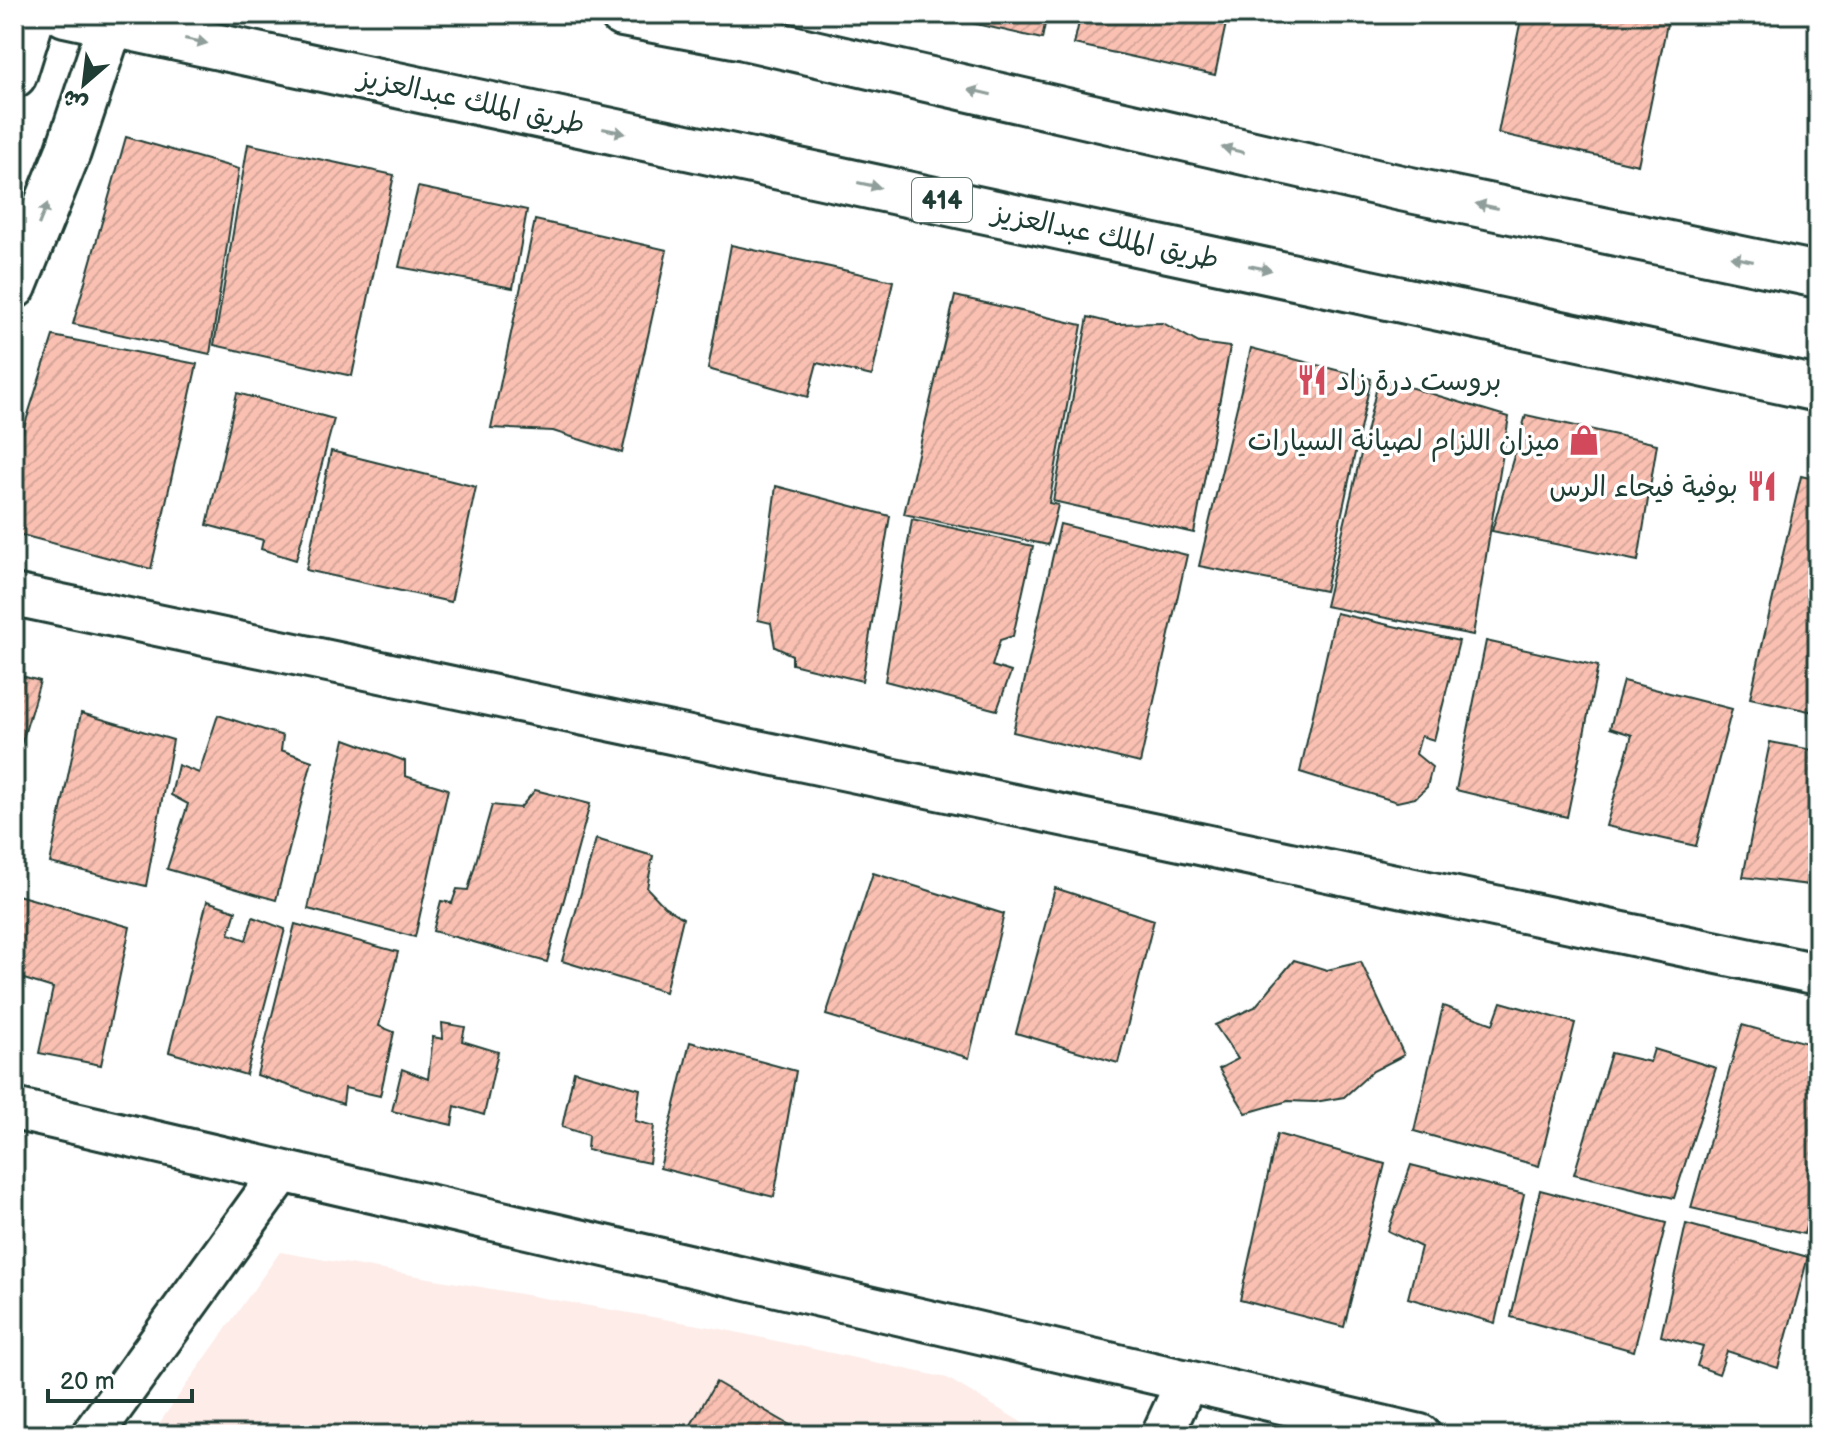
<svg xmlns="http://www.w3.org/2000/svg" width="1832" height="1449" font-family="'Balsamiq Sans','Playpen Sans Arabic',sans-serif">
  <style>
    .built { fill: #feece8 }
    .building { fill: url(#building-hatch); stroke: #1f3d34; stroke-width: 2 }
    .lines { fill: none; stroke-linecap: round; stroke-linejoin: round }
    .street-casing { stroke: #1f3d34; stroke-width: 46 }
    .secondary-casing { stroke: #1f3d34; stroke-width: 50 }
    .highway-casing { stroke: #1f3d34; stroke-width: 50 }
    .street { stroke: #fff; stroke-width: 40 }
    .secondary { stroke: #fff; stroke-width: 44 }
    .highway { stroke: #fff; stroke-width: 44 }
    .oneway { fill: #8f9e9a }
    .labels { text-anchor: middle; stroke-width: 7; stroke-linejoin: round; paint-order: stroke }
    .shield { fill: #fff; stroke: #627771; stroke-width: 2 }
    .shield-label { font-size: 26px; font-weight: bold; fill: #1f3d34 }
    .street-label { font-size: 28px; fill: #1f3d34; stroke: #fff }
    .poi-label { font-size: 28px; fill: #1f3d34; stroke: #fff; text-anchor: end }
  </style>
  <defs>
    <pattern id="building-hatch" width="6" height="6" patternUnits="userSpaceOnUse" patternTransform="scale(2)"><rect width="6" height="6" fill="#fac0b2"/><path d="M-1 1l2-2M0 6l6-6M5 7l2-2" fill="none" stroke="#d6a69a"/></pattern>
  </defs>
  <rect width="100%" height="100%" fill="#fff"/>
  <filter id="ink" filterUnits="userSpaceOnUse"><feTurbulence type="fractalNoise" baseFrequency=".0125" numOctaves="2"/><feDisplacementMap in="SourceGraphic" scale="16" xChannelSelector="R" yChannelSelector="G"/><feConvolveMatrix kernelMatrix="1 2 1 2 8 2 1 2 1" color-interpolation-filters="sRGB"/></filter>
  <g filter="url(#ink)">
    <polygon class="built" points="280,1252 721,1329 947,1378 1043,1435 151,1435"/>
    <g class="building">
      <polygon points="932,14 1047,14 1042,39"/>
      <polygon points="1081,14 1228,14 1215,75 1074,44"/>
      <polygon points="1522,14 1669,14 1638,165 1498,133"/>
      <polygon points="126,137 239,169 210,354 73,324"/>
      <polygon points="248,144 394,175 352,376 214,345"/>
      <polygon points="418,187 527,210 513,288 399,267"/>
      <polygon points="535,220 667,250 622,453 553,431 491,428"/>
      <polygon points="731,245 893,281 872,376 817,363 808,397 708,369"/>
      <polygon points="955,296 1082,325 1049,503 1058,505 1048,545 904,514"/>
      <polygon points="1088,317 1115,324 1163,323 1199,343 1230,347 1194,533 1053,501"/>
      <polygon points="53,336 197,364 151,569 14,533 14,459"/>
      <polygon points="1251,348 1371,379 1325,591 1199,566"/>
      <polygon points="1379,378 1509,417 1473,635 1325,606"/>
      <polygon points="237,393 334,419 296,560 261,549 263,540 207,525"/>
      <polygon points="1526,415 1657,444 1638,561 1492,531"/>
      <polygon points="331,451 476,487 451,602 306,570"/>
      <polygon points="1801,476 1818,480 1818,713 1750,698"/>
      <polygon points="776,486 890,516 862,681 792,664 792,655 775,647 771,623 758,620"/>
      <polygon points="912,519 1033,546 1013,636 1000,640 992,666 1011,672 997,710 885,681"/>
      <polygon points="1060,524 1187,555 1140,763 1013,732"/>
      <polygon points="1336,613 1459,641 1434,740 1421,736 1416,754 1432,767 1427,787 1415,798 1397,802 1300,772"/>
      <polygon points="1486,641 1598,666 1567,817 1456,790"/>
      <polygon points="14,674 40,681 14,769"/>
      <polygon points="1623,681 1732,709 1696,846 1606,826 1632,735 1610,728"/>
      <polygon points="81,713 173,740 146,886 50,863"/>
      <polygon points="218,715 283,736 281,750 312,761 276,900 167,869 188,804 171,795 178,765 199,773"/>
      <polygon points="345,739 405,761 405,776 448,789 415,937 308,909"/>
      <polygon points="1770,742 1818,751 1818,886 1743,877"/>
      <polygon points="535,790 590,804 547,962 433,931 441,901 452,903 457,889 468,890 492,805 520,808"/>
      <polygon points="596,839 653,856 647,888 664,906 683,918 665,992 562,961"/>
      <polygon points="873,873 1004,914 969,1058 826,1015"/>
      <polygon points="1055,888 1154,920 1118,1063 1016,1033"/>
      <polygon points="14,894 130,927 101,1065 39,1053 53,988 14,976"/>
      <polygon points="207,901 236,911 229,934 246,940 253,917 285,929 246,1075 169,1052"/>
      <polygon points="295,924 398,952 379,1026 394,1032 380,1096 345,1088 343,1104 257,1075"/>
      <polygon points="1294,960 1327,970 1361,962 1404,1055 1373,1071 1344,1097 1315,1102 1288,1101 1246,1113 1219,1069 1238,1059 1215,1025 1255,1007"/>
      <polygon points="1501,1002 1575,1023 1539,1166 1414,1131 1443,1006 1493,1024"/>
      <polygon points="442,1023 465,1027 462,1041 498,1052 484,1115 455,1106 452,1125 392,1111 402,1069 428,1079 433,1037 443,1039"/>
      <polygon points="1742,1025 1818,1046 1818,1180 1804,1234 1691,1208"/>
      <polygon points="690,1042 796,1071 774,1197 660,1168"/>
      <polygon points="1654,1049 1716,1068 1674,1198 1574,1174 1611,1053 1650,1062"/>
      <polygon points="574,1071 640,1089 635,1121 654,1126 649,1163 587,1150 588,1135 562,1127"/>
      <polygon points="1277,1134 1385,1164 1344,1327 1240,1300"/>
      <polygon points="1411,1165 1524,1194 1495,1323 1408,1298 1421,1247 1388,1231"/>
      <polygon points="1540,1190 1666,1223 1634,1351 1511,1317"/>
      <polygon points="1686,1224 1808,1257 1778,1368 1727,1351 1719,1374 1697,1366 1703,1347 1661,1336"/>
      <polygon points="716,1382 807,1435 685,1435"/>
    </g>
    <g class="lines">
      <defs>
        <g id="street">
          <polyline points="14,595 1818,974"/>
          <polyline points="14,1109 1420,1435"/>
          <polyline points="92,1435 282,1172"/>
          <polyline points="1162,1435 1187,1381"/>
        </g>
        <g id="secondary">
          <polyline points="14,75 33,14"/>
          <polyline points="14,286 68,152 114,14"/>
        </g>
        <g id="highway">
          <polyline points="65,14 1818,389"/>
          <polyline points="622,14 744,37 1401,188 1818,275"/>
        </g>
      </defs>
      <use href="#street" class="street-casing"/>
      <use href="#secondary" class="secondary-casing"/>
      <use href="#highway" class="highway-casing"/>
      <use href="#street" class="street"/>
      <use href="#secondary" class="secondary"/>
      <use href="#highway" class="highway"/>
    </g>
    <defs><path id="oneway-solid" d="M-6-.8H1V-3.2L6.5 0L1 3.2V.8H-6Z" transform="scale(2)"/></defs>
    <g class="oneway">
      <use href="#oneway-solid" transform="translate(196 41) rotate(12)"/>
      <use href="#oneway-solid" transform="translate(980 92) rotate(-167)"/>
      <use href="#oneway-solid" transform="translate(614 131) rotate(12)"/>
      <use href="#oneway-solid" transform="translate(1233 150) rotate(-167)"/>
      <use href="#oneway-solid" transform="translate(869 185) rotate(12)"/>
      <use href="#oneway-solid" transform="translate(1487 206) rotate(-168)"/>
      <use href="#oneway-solid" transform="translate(43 214) rotate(-68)"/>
      <use href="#oneway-solid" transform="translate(1742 259) rotate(-168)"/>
      <use href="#oneway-solid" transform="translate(1260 268) rotate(12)"/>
    </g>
  </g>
  <defs>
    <symbol id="restaurant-bare" viewBox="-9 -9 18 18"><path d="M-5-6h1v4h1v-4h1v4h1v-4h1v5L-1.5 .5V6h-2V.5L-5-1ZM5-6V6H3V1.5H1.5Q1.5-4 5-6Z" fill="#d1495b" stroke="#fff" stroke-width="2.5" paint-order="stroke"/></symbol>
    <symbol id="shop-bare" viewBox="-9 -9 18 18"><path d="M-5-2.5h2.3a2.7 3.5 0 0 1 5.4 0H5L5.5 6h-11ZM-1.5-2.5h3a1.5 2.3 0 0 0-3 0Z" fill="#d1495b" stroke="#fff" stroke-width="2.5" paint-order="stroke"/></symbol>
  </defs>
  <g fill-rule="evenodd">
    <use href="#restaurant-bare" x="1290" y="358" width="44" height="44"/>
    <use href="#shop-bare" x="1562" y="418" width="44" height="44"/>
    <use href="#restaurant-bare" x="1740" y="464" width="44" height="44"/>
  </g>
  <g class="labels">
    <rect class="shield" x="912" y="178" width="60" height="44" rx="6"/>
    <g class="shield-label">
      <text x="942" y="209">414</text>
    </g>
    <g class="street-label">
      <text transform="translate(472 100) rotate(12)" y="10">طريق الملك عبدالعزيز</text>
      <text transform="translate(1106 235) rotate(12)" y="10">طريق الملك عبدالعزيز</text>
    </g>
    <g class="poi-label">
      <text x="1336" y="390" text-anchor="start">بروست درة زاد</text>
      <text x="1560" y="450">ميزان اللزام لصيانة السيارات</text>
      <text x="1738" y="496">بوفية فيحاء الرس</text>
    </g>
  </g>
  <rect width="1832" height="1449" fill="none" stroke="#fff" stroke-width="48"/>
  <rect x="24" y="24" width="1784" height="1401" fill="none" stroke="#1f3d34" stroke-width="3" filter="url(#ink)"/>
  <g transform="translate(84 84) rotate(208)" stroke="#ffffff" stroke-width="6" paint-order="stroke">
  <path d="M0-6L14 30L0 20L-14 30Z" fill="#1f3d34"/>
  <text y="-12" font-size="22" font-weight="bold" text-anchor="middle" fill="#1f3d34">ش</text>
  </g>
  <path d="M48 1389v12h144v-12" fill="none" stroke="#1f3d34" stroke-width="4"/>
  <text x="60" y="1389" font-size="24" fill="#1f3d34" stroke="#ffffff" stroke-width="6" paint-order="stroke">20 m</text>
</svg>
